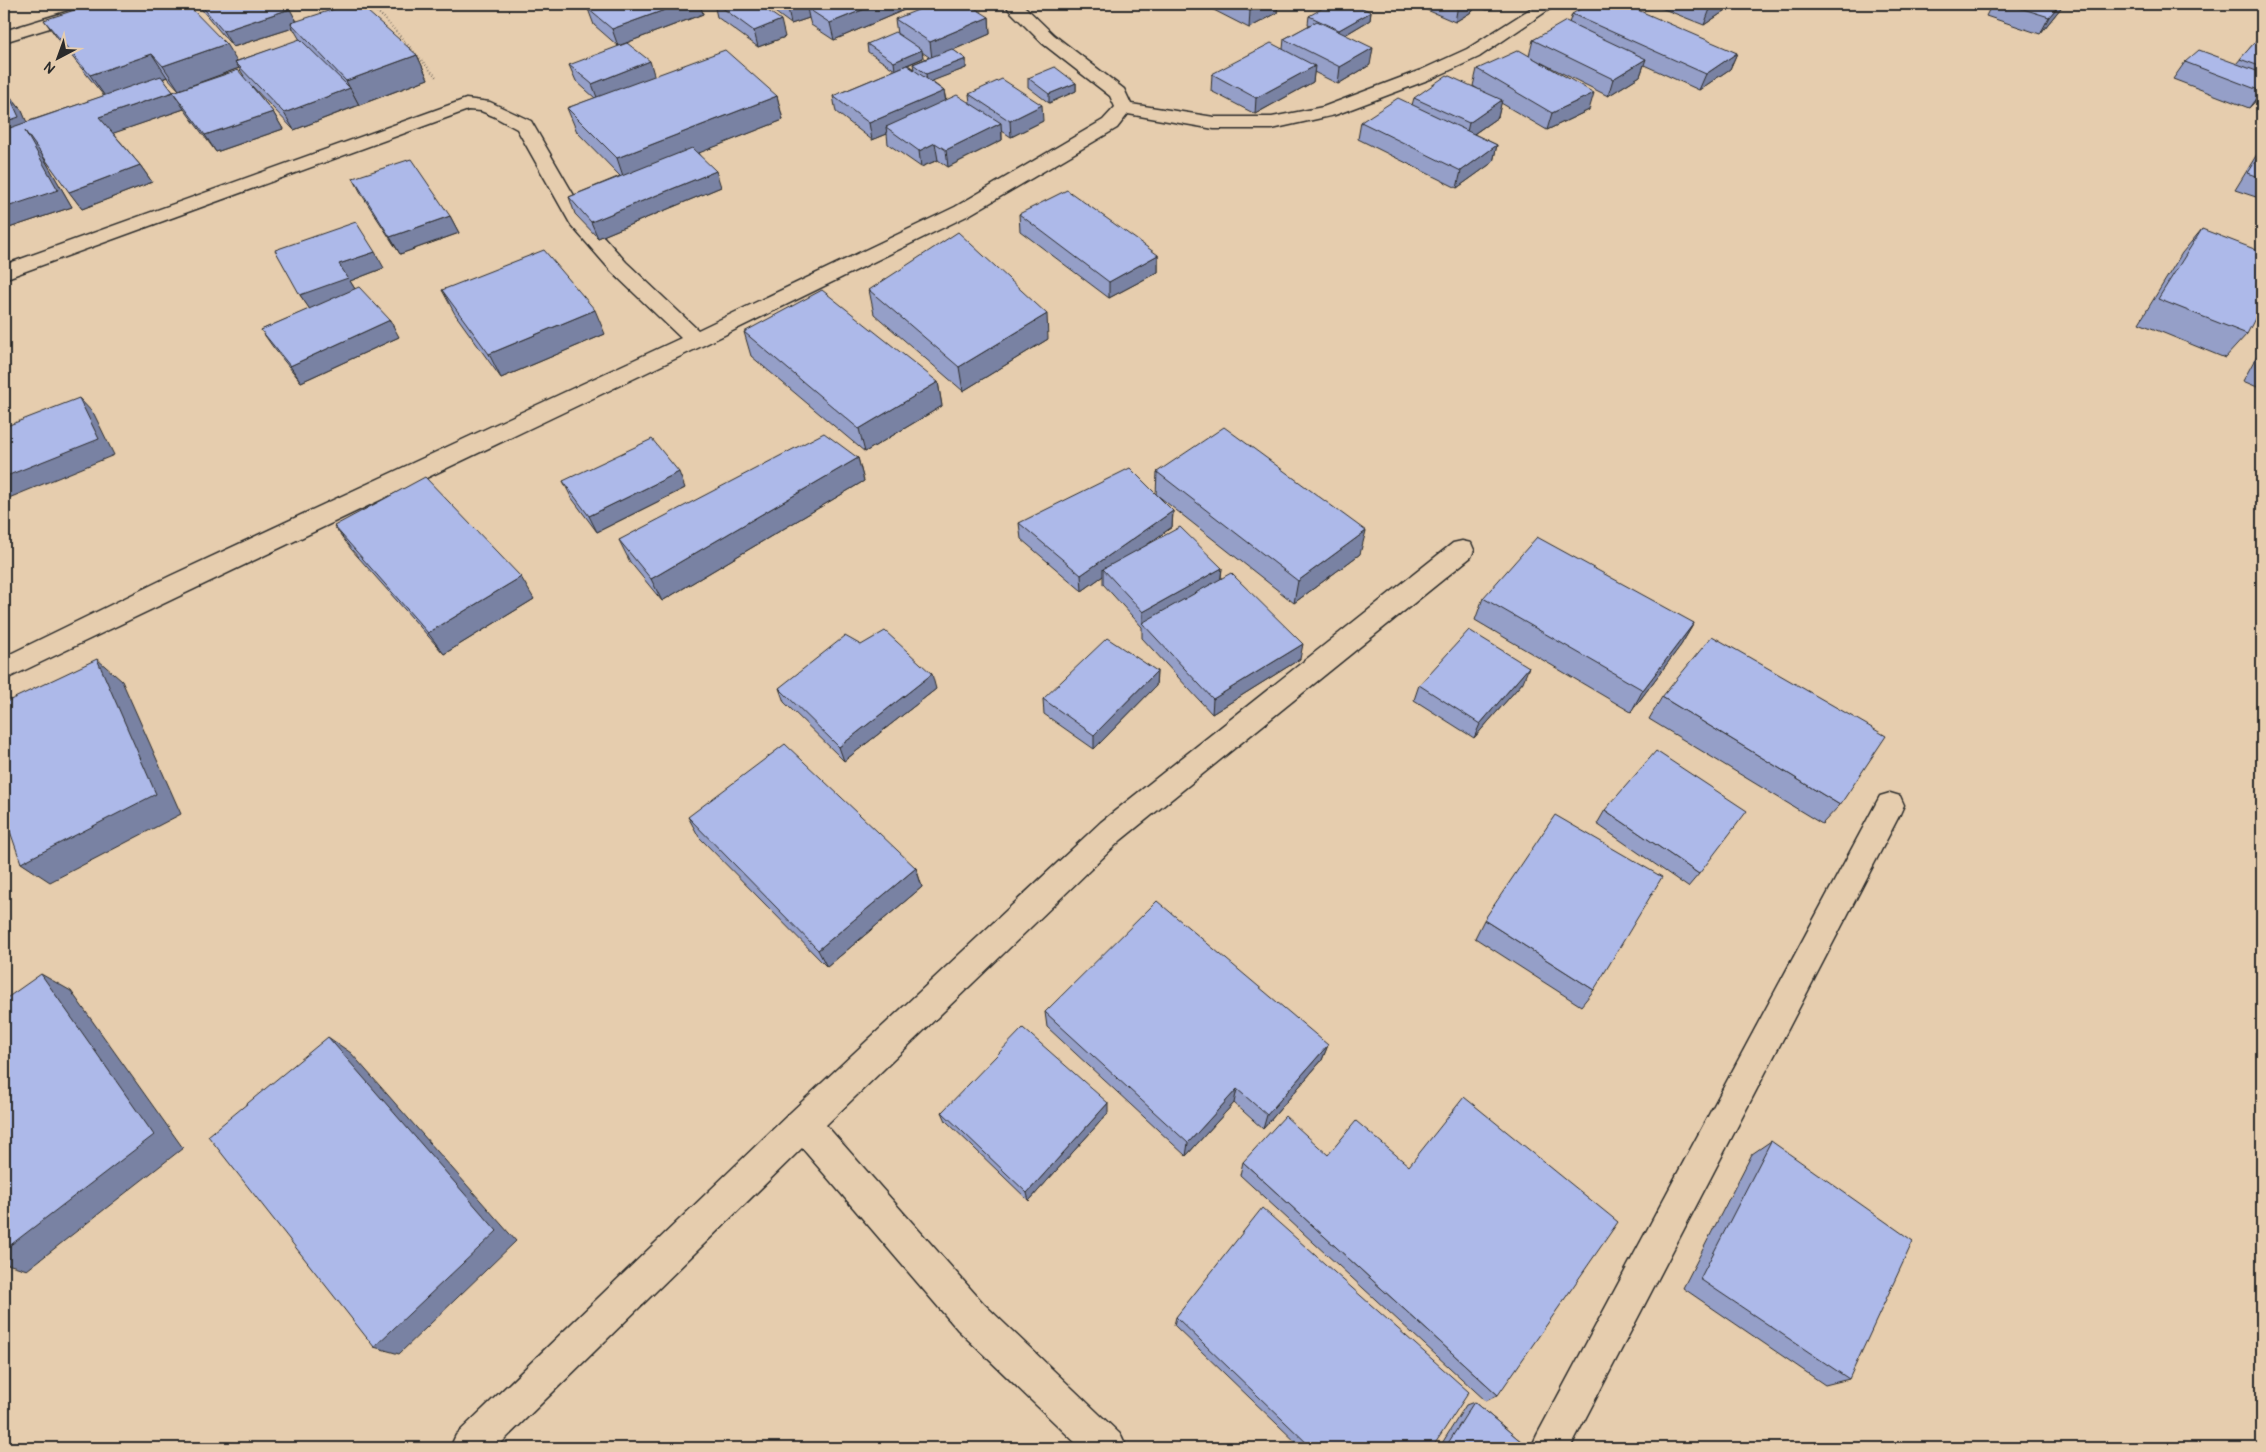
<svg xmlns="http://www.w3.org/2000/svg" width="2266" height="1452" font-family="Pangolin,sans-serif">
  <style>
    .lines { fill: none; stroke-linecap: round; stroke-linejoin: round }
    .minor-casing { stroke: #2b2b2b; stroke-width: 3 }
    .path { stroke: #2b2b2b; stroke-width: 2; stroke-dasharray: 0.5 2.5; stroke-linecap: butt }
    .minor { fill: #e6cdae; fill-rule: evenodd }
    .wall { fill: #959fc8; stroke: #2b2b2b; fill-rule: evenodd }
    .shaded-wall { fill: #7982a3; stroke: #2b2b2b }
    .building { fill: #adb9e9; stroke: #2b2b2b }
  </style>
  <rect width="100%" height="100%" fill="#e6cdae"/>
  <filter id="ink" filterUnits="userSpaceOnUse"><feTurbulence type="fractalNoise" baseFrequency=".02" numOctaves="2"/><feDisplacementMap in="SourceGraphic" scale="10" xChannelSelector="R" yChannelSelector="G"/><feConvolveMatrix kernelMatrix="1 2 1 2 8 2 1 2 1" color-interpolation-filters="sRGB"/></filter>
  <g filter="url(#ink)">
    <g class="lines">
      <defs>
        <g id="minor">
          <polygon points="92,4 117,4 115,8 4,42 4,31"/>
          <polygon points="1008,4 1022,4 1054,35 1124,89 1131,104 1214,117 1272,117 1323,107 1421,70 1467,49 1538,4 1557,4 1479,57 1433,78 1335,115 1272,129 1214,129 1128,114 1117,128 969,215 704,345 4,680 4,657 170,576 681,338 612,272 571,225 517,129 493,116 481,111 468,110 4,279 4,265 466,99 490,102 531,121 587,218 626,262 698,330 955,207 1103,120 1115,107 1110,96 1042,43 1009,10 1007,6"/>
          <polygon points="1462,541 1471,543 1474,550 1471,557 1121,840 826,1125 984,1304 1121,1435 1127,1448 1081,1448 958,1330 802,1148 496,1448 450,1448 456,1435 791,1112 1101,822 1453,543"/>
          <polygon points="1890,793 1900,796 1904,805 1900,814 1570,1448 1531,1448 1537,1435 1880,796"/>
        </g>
      </defs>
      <use href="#minor" class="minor-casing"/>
      <polyline class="path" points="368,4 384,18 437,78"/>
      <use href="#minor" class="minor"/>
    </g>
    <g class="wall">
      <path d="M197,4H285L297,21L417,55L428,79L294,130L249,83L273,112L283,129L216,152L184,109L113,133L140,165L152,182L82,209L40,152L72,207L6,229L9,95L22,111L26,122L104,96L61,43L44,20L237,61L300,40L293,28L233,47ZM239,68L244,76L173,92L163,79L167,77L179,90Z"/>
      <polygon points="602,4 700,4 703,14 618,46 594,25 588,9"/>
      <polygon points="714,4 758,4 785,37 758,47 717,17"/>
      <polygon points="764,4 903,4 904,10 834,40 811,25 809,18 791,24"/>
      <polygon points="1204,4 1278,4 1277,13 1249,28 1204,5"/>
      <polygon points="1413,4 1495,4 1487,10 1474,5 1473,11 1455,22"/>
      <polygon points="1651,4 1735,4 1704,25"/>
      <polygon points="1992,4 2064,4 2040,34 1986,16"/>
      <polygon points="1371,12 1370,20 1345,35 1370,65 1338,84 1314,72 1313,82 1255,114 1211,91 1212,74 1283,49 1284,39 1310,25 1308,24 1309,16"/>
      <polygon points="1572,14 1737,53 1730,69 1699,90 1644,65 1640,76 1608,96 1534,59 1589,110 1547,130 1501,103 1498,117 1474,134 1497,145 1493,162 1457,188 1358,139 1361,122 1412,105 1414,98 1481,91 1473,86 1477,69 1529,56 1533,40 1569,23"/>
      <path d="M989,17L990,34L953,50L966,59V68L931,81L944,91L946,100L970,103L969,94L1043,121L1011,137L1002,131V140L948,167L938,160L921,167L888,144L887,134L872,140L836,112L833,96L895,70L868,52L867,44L897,34L895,19ZM922,52L929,57L913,64L914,69L908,65L923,58Z"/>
      <polygon points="2262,34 2262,94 2249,108 2173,79 2185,62 2236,64"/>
      <polygon points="569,65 655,76 777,96 783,120 698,153 721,187 598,238 575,214 569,197 620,176 577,132 567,108 595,98 576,81"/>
      <polygon points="1028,78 1076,83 1076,91 1049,103 1028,87"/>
      <polygon points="2262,146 2262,199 2235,190"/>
      <polygon points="353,178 450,216 459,233 400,254 362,195"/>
      <polygon points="1019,214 1158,255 1158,272 1109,298 1020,231"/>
      <polygon points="2202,229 2247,334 2225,358 2139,323 2182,253"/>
      <polygon points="384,268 350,281 355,289 399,337 301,382 273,347 261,330 310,309 300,295"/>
      <polygon points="442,290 605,334 501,378 455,314"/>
      <polygon points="869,290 1048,339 963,391 874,314"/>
      <polygon points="744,332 938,382 942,406 865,452 751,356"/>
      <polygon points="2262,346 2262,389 2243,381"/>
      <polygon points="858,458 864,481 662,601 630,562 619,540"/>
      <polygon points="1157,472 1360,554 1294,603 1157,495 1173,511 1172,527 1147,545 1222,568 1221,578 1300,659 1212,714 1142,638 1142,627 1103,584 1103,576 1082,591 1021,539 1019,523 1156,495"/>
      <polygon points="563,481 685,488 597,532 571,497"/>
      <polygon points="334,526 534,599 444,654 351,549"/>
      <polygon points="1483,598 1694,623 1681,645 1631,712 1475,620"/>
      <polygon points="861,645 936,689 844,761 784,702 779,688"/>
      <polygon points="1157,671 1156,686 1094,749 1044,714 1043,699"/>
      <polygon points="1523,682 1474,738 1414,700 1419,685"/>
      <polygon points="1662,697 1840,805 1822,824 1649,719"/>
      <polygon points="1605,810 1699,874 1688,887 1597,824"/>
      <polygon points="688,817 916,868 922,887 827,967 699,837"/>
      <polygon points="1484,920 1594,990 1581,1006 1475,938"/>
      <polygon points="1045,1012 1328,1045 1322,1060 1263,1129 1234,1103 1186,1156 1047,1027"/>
      <polygon points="942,1112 1108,1113 1029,1201 946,1121"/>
      <polygon points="1771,1141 1849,1379 1825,1385 1683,1288 1752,1154"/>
      <polygon points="1243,1162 1498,1395 1486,1401 1240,1175"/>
      <polygon points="1176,1317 1432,1448 1302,1448 1174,1325"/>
      <polygon points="1474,1402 1529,1448 1439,1448 1466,1405"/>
    </g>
    <g class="shaded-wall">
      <polygon points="681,4 700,4 703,14 618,46 612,29"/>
      <polygon points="799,4 846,4 807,8 809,18 791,24 788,8"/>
      <polygon points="877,4 903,4 904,10 834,40 830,23"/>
      <polygon points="1264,4 1278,4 1277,13 1249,28 1250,11"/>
      <polygon points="1461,4 1474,4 1473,11 1455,22 1458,5"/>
      <polygon points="1488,4 1495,4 1487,10"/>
      <polygon points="1718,4 1735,4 1704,25 1710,9"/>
      <polygon points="2060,4 2064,4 2040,34 2049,17"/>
      <polygon points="290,9 299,26 291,23 293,28 233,47 223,31"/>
      <polygon points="1371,12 1370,20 1338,39 1339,30"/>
      <polygon points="989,17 990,34 932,59 930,42"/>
      <polygon points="781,20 785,37 758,47 754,31"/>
      <polygon points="226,44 241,68 235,62 239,68 179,90 163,66"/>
      <polygon points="1373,48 1370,65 1338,84 1340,67"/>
      <polygon points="922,50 923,58 895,70 894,62"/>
      <polygon points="1737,53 1730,69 1699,90 1706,74"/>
      <polygon points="152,54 167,77 107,99 90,75"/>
      <polygon points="417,55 428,79 359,105 346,81"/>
      <polygon points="966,59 966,68 927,83 926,74"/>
      <polygon points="1646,59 1640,76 1608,96 1613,79"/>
      <polygon points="650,61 655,78 598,100 592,84"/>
      <polygon points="1315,66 1313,82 1255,114 1256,98"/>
      <polygon points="1076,83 1076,91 1049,103 1049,94"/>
      <polygon points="350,88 359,105 294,130 284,113"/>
      <polygon points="2262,90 2262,94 2249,108"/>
      <polygon points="944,91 947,108 886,127 887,134 872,140 869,123"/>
      <polygon points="173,92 184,109 111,134 99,117"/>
      <polygon points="1594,93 1589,110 1547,130 1552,113"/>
      <polygon points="9,95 22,111 38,148 72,207 6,229 4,227 4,122"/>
      <polygon points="777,96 783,120 625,182 617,158"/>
      <polygon points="1502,100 1498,117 1465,140 1469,123"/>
      <polygon points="1042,105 1043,121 1011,137 1010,121"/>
      <polygon points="273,112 283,129 216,152 205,135"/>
      <polygon points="1001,123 1002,140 948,167 946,150"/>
      <polygon points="935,143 938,160 921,167 919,151"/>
      <polygon points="1497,145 1493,162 1457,188 1461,171"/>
      <polygon points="140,165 152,182 82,209 69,192"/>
      <polygon points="716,171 721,187 598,238 591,222"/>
      <polygon points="450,216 459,233 400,254 390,237"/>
      <polygon points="375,252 384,268 350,281 358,294 311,311 300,295 339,264"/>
      <polygon points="1158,255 1158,272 1109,298 1109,282"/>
      <polygon points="595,310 605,334 501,378 489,354"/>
      <polygon points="1047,314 1048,339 963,391 959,367"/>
      <polygon points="390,320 399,337 301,382 290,366"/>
      <polygon points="938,382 942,406 865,452 859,429"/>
      <polygon points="79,398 94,414 114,455 4,500 4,477"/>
      <polygon points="858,458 864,481 662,601 651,579"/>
      <polygon points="679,472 685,488 597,532 589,516"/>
      <polygon points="1173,511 1172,527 1107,573 1103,569 1103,576 1082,591 1081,575"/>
      <polygon points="1366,531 1360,554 1294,603 1298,581"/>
      <polygon points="1222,568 1220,584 1143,624 1143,612"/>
      <polygon points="521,577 534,599 444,654 428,633"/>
      <polygon points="1694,623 1681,645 1631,712 1643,690"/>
      <polygon points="1303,644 1300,659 1212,714 1213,699"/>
      <polygon points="97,659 122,681 181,814 50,882 21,863"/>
      <polygon points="1529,667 1523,682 1474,738 1480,724"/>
      <polygon points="1157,671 1156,686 1094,749 1094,735"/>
      <polygon points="932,674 936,689 844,761 839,747"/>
      <polygon points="916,868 922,887 827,967 818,950"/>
      <polygon points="41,974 71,991 183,1148 27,1270 4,1263 4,1250"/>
      <polygon points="328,1037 351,1053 516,1241 399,1354 374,1347"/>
      <polygon points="1328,1045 1322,1060 1263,1129 1267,1115"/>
      <polygon points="1237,1089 1234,1103 1186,1156 1188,1143"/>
      <polygon points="1108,1103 1108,1113 1029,1201 1027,1193"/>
    </g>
    <g class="building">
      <polygon points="93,4 187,4 226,44 163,66 152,54 90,75 44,20"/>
      <polygon points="200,4 285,4 290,9 223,31"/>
      <polygon points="350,4 359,4 417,55 346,81 291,23"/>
      <polygon points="602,4 681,4 612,29 588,9"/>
      <polygon points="717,4 758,4 781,20 754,31"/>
      <polygon points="782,4 799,4 788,8"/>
      <polygon points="819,4 877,4 830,23 807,8"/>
      <polygon points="933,4 968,4 989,17 930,42 895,19"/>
      <polygon points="1235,4 1264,4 1250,11"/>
      <polygon points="1330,4 1354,4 1371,12 1339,30 1309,16"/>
      <polygon points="1589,4 1624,4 1737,53 1706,74 1572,14"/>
      <polygon points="1697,4 1718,4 1710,9"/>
      <polygon points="2007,4 2060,4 2049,17"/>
      <polygon points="1317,21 1373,48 1340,67 1284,39"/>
      <polygon points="1566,21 1646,59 1613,79 1533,40"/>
      <polygon points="895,32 922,50 894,62 867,44"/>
      <polygon points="2262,34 2262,67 2240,59"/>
      <polygon points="300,39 350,88 284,113 235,62"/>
      <polygon points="627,43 650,61 592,84 569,65"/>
      <polygon points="1271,43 1315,66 1256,98 1212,74"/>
      <polygon points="952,49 966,59 926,74 913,64"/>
      <polygon points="725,50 777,96 617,158 567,108"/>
      <polygon points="1519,50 1594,93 1552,113 1477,69"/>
      <polygon points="2199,50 2262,73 2262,90 2261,91 2185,62"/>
      <polygon points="907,65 944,91 869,123 833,96"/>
      <polygon points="1055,67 1076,83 1049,94 1028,78"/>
      <polygon points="238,70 273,112 205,135 173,92"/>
      <polygon points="1447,75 1502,100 1469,123 1414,98"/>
      <polygon points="161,76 173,92 99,117 140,165 69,192 25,131 58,190 4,208 4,130"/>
      <polygon points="1002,79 1042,105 1010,121 969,94"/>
      <polygon points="9,95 19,117 4,122 4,96"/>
      <polygon points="957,95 1001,123 946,150 935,143 919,151 886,127"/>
      <polygon points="1398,98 1497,145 1461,171 1361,122"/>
      <polygon points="692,148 716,171 591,222 569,197"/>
      <polygon points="2262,151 2262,178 2248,173"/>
      <polygon points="411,159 450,216 390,237 353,178"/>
      <polygon points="1067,190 1158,255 1109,282 1019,214"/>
      <polygon points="356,222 375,252 339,264 348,278 300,295 275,250"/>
      <polygon points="2202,229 2262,252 2262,305 2247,334 2158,299"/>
      <polygon points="958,232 1047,314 959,367 869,290"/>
      <polygon points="544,250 595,310 489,354 442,290"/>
      <polygon points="359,287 390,320 290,366 261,330"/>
      <polygon points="822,290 938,382 859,429 744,332"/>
      <polygon points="2262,358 2262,366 2258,364"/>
      <polygon points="79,398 99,439 4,477 4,427"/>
      <polygon points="1224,427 1366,531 1298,581 1157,472"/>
      <polygon points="824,433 858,458 651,579 619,540"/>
      <polygon points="652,439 679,472 589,516 563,481"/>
      <polygon points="1130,468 1173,511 1081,575 1019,523"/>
      <polygon points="425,477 521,577 428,633 334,526"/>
      <polygon points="1180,527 1222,568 1143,612 1103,569"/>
      <polygon points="1537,537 1694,623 1643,690 1483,598"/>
      <polygon points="1231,573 1303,644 1213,699 1142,623"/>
      <polygon points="1469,630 1529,667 1480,724 1419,685"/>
      <polygon points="885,631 932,674 839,747 779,688 845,636 861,645"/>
      <polygon points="1712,636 1886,736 1840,805 1662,697"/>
      <polygon points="1107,638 1157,671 1094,735 1043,699"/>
      <polygon points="97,659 156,794 21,863 4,814 4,703"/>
      <polygon points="785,744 916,868 818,950 688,817"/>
      <polygon points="1656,751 1747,811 1699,874 1605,810"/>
      <polygon points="1555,815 1662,877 1594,990 1484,920"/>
      <polygon points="1157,901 1328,1045 1267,1115 1237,1089 1188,1143 1045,1012"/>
      <polygon points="41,974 154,1135 4,1250 4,1000"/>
      <polygon points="1023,1028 1108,1103 1027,1193 942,1112"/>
      <polygon points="328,1037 497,1231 374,1347 208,1136"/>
      <polygon points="1464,1097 1618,1222 1498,1395 1243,1162 1285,1116 1328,1155 1356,1121 1409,1166"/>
      <polygon points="1771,1141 1913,1241 1849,1379 1700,1279"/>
      <polygon points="1262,1208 1469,1392 1432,1448 1312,1448 1176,1317"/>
      <polygon points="1474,1402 1529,1448 1445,1448"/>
    </g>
  </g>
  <rect width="2266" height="1452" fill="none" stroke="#e6cdae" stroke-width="20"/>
  <rect x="10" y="10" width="2246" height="1432" fill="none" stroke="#2b2b2b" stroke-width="2" filter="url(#ink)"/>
  <g transform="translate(58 58) rotate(221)" stroke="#e6cdae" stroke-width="4" paint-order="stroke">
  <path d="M0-4L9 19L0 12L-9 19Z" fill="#2b2b2b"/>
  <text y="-8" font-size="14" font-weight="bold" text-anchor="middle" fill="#2b2b2b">N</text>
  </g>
</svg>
